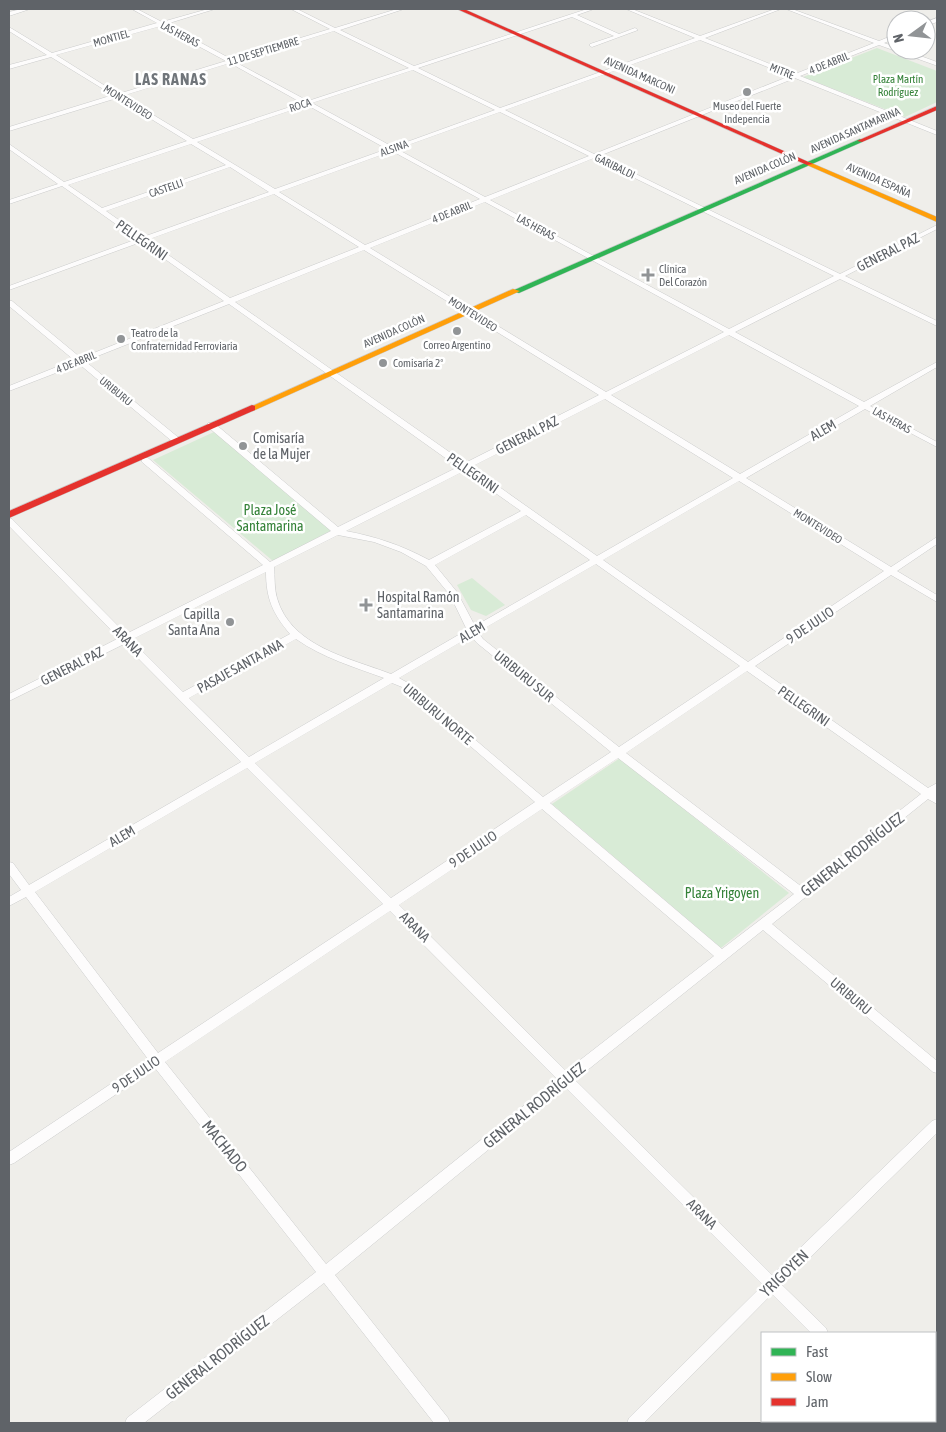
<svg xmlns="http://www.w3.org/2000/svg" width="946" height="1432" font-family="'Asap Condensed',sans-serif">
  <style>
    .green { fill: #d8ebd6 }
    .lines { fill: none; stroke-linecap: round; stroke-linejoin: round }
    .street-casing { stroke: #cbcccc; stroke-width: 1 }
    .fast-casing { stroke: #cacacb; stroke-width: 1 }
    .slow-casing { stroke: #cacacb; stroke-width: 1 }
    .jam-casing { stroke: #cacacb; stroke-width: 1 }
    .street { fill: #fdfcfc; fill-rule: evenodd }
    .fast { fill: #30b455; fill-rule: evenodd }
    .slow { fill: #ff9f0a; fill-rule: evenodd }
    .jam { fill: #e5322d; fill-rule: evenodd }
    .poi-dot { fill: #919496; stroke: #fff; stroke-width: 2 }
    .labels { text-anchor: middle; stroke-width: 5; stroke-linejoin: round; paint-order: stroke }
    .far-street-label { font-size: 11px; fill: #5f6368; stroke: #fff }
    .far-park-label { font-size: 11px; fill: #348238; stroke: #fff }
    .far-poi-label { font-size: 11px; fill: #5f6368; stroke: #fff; text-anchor: start }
    .street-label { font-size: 14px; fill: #5f6368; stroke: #fff }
    .poi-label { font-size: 14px; fill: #5f6368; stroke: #fff; text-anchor: start }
    .park-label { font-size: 14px; fill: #348238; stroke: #fff }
    .far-district-label { font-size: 16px; font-weight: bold; letter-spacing: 1px; fill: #70757a; stroke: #fff }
    .near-street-label { font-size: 16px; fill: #5f6368; stroke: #fff }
  </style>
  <rect width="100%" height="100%" fill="#efeeea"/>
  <g class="green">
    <polygon points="877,48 937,71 937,102 905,117 803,77"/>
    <polygon points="214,432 332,530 273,561 153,460"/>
    <polygon points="472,578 505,605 486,616 471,610 457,585"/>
    <polygon points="620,758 789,893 721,948 552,804"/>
  </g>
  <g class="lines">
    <defs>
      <g id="street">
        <polygon points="22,9 30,9 9,16 9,12"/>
        <path d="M132,9H137L162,22L208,9H215L166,24L231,59L330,29L291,9H297L335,28L397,9H404L340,30L414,66L587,9H594L577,15L619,34L635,28L638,30L592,47L590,46V44L614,36L572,17L418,68L500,108L695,38L626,9H632L700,36L775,9H781L705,38L795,74L874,43L786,9H792L879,41L896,34V38L884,43L896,47V50H904L937,62V66L935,65L879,45L800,76L937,131V135L795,78L599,156L840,274L937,225V229L845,276L937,321V326L840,279L735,332L864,402L937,362V367L870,406L937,442V447L865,409L746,478L891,567L937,537V544L897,571L937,595V602L891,575L755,666L928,788L937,783V793L936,794L937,795V804L928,799L772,924L937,1061V1073L933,1072L763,930L575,1080L772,1275L932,1121L937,1119V1133L782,1285L826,1328L828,1333H811L772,1294L644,1423H627L629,1418L763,1285L565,1087L335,1275L448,1418L450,1423H434L324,1283L144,1423H125L127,1418L316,1272L155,1068L14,1163L9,1165V1152L148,1059L26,897L9,906V897L21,890L9,874V862L13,863L29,885L241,762L124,644L9,701V694L119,638L9,526V518L12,519L126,634L263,565L142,462V458H148L270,562L331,531L208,427V423H214L338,527L458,467L229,304L85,361L179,438V442H173L79,364L9,391V386L74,360L9,306V301H12L81,358L224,301L141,242L9,290V286L137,239L62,186L9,204V200L58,184L9,149V144L64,182L187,141L117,98L9,131V127L113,95L51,57L9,69V65L47,55L9,31V27L52,53L157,23ZM161,26L226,61L118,94L56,55ZM334,31L409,68L308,101L235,62ZM700,40L790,76L594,154L505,110ZM230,63L302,103L193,139L122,96ZM413,70L495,110L393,147L312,103ZM307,105L387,149L275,189L197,142ZM500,112L589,156L485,197L397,149ZM191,144L226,165L102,208L68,185ZM392,151L480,199L365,245L279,192ZM594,158L834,276L729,329L490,200ZM230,167L269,192L143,237L106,211ZM274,194L359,247L230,298L147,240ZM485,202L724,332L606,392L370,248ZM364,250L599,395L465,463L235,302ZM729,335L859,406L740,474L611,395ZM605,399L733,478L597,556L471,467ZM464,471L521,511L429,560C401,545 377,537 346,531ZM739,481L884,571L748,662L603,560ZM526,515L590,560L475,626L457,592L435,565ZM338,535L374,542L401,552L426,566L450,595L467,630L391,674C350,658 291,647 277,598C274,588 275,577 274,567ZM596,564L740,666L619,747L483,639L478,632ZM266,572C266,599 273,614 290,634L183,692L131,640ZM471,636L477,643L611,752L543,797L408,683L399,678ZM296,639C323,658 354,667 384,678L249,757L189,698ZM747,671L921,794L802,887L626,753ZM392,683L402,687L535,802L391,898L255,763ZM618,758L794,894L722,949L550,803ZM247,768L383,904L158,1053L35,892ZM542,809L714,956L566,1071L399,905ZM390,911L557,1079L326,1264L165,1062Z"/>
        <polygon points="937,18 937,22 926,26 926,22"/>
        <polygon points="902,1421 918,1421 919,1423 903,1423"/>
      </g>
      <polygon id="fast" points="860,139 863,141 862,142 519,293 512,291"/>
      <g id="slow">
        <polygon points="809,162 937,217 937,222 807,165 807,163"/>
        <polygon points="513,289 520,291 255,410 252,411 248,408"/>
      </g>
      <g id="jam">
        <polygon points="457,9 464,9 813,164 807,165"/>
        <polygon points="937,106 937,110 862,142 857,141"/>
        <polygon points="252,405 255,406 255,410 9,518 9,511"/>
      </g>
    </defs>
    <use href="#street" class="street-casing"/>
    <use href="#fast" class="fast-casing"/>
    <use href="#slow" class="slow-casing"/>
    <use href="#jam" class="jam-casing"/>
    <use href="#street" class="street"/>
    <use href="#fast" class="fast"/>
    <use href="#slow" class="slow"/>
    <use href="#jam" class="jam"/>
  </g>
  <g class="poi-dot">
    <circle cx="747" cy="92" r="5"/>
    <path d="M645.5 267.5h5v5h5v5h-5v5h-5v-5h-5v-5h5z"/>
    <circle cx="457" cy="331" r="5"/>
    <circle cx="121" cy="339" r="5"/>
    <circle cx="383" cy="363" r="5"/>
    <circle cx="243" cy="446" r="5"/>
    <path d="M363.5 597.5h5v5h5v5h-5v5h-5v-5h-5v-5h5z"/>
    <circle cx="230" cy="622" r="5"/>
  </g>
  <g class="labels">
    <g class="far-street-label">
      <text transform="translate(180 34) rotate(28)" y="4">LAS HERAS</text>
      <text transform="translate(111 38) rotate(-16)" y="4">MONTIEL</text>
      <text transform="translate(263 51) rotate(-17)" y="4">11 DE SEPTIEMBRE</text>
      <text transform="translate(829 63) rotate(-22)" y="4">4 DE ABRIL</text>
      <text transform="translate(782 71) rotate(22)" y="4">MITRE</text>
      <text transform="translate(640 75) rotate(24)" y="4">AVENIDA MARCONI</text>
      <text transform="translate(128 102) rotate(32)" y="4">MONTEVIDEO</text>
      <text transform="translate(300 105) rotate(-18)" y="4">ROCA</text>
      <text transform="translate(855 130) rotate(-24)" y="4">AVENIDA SANTAMARINA</text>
      <text transform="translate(394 148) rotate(-20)" y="4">ALSINA</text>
      <text transform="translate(615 166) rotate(26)" y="4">GARIBALDI</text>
      <text transform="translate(765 168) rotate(-23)" y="4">AVENIDA COLÓN</text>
      <text transform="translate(879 180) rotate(24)" y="4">AVENIDA ESPAÑA</text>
      <text transform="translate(166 188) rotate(-19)" y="4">CASTELLI</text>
      <text transform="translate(452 212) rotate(-22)" y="4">4 DE ABRIL</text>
      <text transform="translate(536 227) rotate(28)" y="4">LAS HERAS</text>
      <text transform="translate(473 314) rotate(32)" y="4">MONTEVIDEO</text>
      <text transform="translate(394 331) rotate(-24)" y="4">AVENIDA COLÓN</text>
      <text transform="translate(76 362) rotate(-22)" y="4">4 DE ABRIL</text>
      <text transform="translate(116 391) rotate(39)" y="4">URIBURU</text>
      <text transform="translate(892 420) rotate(29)" y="4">LAS HERAS</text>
      <text transform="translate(818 526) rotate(32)" y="4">MONTEVIDEO</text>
    </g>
    <g class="far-park-label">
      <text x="898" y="83">Plaza Martín<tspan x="898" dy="13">Rodríguez</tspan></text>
    </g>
    <g class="far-poi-label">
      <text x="747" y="110" text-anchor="middle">Museo del Fuerte<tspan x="747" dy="13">Indepencia</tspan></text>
      <text x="659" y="273">Clínica<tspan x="659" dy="13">Del Corazón</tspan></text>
      <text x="131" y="337">Teatro de la<tspan x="131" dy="13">Confraternidad Ferroviaria</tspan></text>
      <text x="457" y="349" text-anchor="middle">Correo Argentino</text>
      <text x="393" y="367">Comisaría 2º</text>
    </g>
    <g class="street-label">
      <text transform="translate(142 240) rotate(35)" y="5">PELLEGRINI</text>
      <text transform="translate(888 252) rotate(-27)" y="5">GENERAL PAZ</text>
      <text transform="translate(823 430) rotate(-30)" y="5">ALEM</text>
      <text transform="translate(527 435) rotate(-27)" y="5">GENERAL PAZ</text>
      <text transform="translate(473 473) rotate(35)" y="5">PELLEGRINI</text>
      <text transform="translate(810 625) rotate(-34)" y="5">9 DE JULIO</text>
      <text transform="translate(472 632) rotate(-30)" y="5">ALEM</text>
      <text transform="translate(128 641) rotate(46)" y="5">ARANA</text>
      <text transform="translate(72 666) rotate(-27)" y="5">GENERAL PAZ</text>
      <text transform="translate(240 666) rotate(-29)" y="5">PASAJE SANTA ANA</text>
      <text transform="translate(524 676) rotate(39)" y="5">URIBURU SUR</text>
      <text transform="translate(804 706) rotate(35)" y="5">PELLEGRINI</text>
      <text transform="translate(438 714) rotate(40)" y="5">URIBURU NORTE</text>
      <text transform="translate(122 836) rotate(-30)" y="5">ALEM</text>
      <text transform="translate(473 849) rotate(-34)" y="5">9 DE JULIO</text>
      <text transform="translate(415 927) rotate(45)" y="5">ARANA</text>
      <text transform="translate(851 996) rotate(40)" y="5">URIBURU</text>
      <text transform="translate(136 1074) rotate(-34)" y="5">9 DE JULIO</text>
      <text transform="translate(702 1214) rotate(45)" y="5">ARANA</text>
    </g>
    <g class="poi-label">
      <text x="253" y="443">Comisaría<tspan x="253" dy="16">de la Mujer</tspan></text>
      <text x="377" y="602">Hospital Ramón<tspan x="377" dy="16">Santamarina</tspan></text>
      <text x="220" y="619" text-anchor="end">Capilla<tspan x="220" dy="16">Santa Ana</tspan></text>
    </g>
    <g class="park-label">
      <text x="270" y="515">Plaza José<tspan x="270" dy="16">Santamarina</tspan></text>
      <text x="722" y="898">Plaza Yrigoyen</text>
    </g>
    <g class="far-district-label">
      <text x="171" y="85">LAS RANAS</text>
    </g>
    <g class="near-street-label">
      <text transform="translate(852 854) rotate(-38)" y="6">GENERAL RODRÍGUEZ</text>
      <text transform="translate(534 1105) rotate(-39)" y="6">GENERAL RODRÍGUEZ</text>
      <text transform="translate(225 1146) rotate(51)" y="6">MACHADO</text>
      <text transform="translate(784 1273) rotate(-44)" y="6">YRIGOYEN</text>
      <text transform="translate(217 1357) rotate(-38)" y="6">GENERAL RODRÍGUEZ</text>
    </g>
  </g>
  <rect width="946" height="1432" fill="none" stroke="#5f6368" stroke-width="20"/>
  <rect x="761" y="1332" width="175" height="90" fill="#ffffff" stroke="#bfc1c3"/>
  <rect x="771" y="1348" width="25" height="8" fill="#30b455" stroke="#bfc1c3"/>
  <text x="806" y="1357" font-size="15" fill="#5f6368">Fast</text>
  <rect x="771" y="1373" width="25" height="8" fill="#ff9f0a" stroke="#bfc1c3"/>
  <text x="806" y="1382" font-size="15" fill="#5f6368">Slow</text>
  <rect x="771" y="1398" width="25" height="8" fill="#e5322d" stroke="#bfc1c3"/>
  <text x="806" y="1407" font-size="15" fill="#5f6368">Jam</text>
  <g transform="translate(911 35) rotate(255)"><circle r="24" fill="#ffffff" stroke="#bfc1c3"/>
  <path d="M0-4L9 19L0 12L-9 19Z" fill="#919496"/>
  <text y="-8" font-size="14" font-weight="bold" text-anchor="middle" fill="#5f6368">N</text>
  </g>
</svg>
